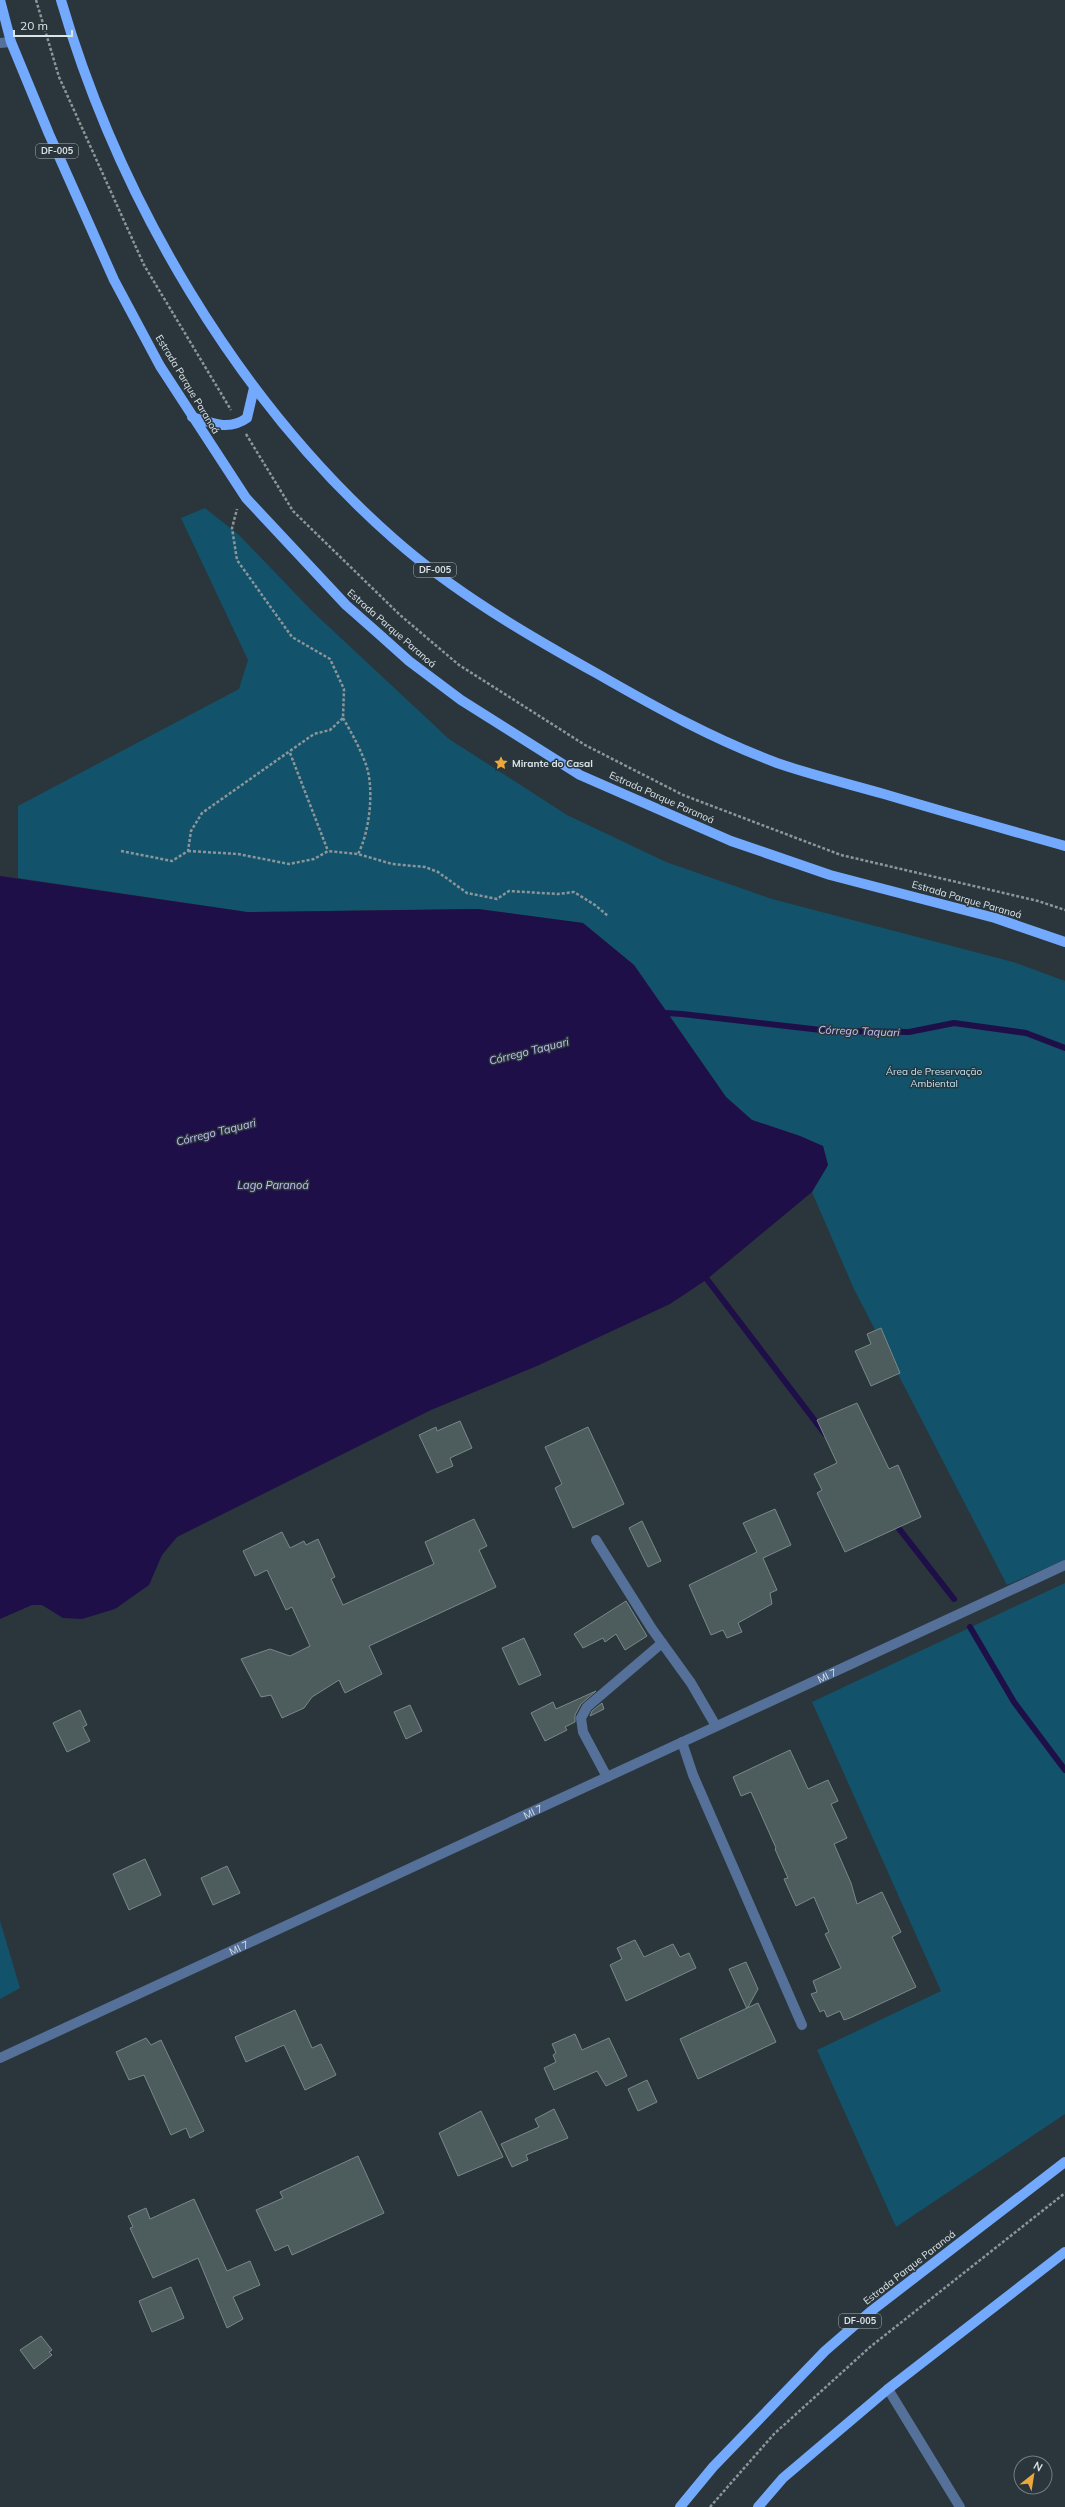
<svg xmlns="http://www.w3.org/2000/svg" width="1065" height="2507" font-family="Mulish,sans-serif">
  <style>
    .green { fill: #12536b }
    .water { fill: #1f0f48 }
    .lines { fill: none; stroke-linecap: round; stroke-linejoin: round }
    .stream { stroke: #1f0f48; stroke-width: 6 }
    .building { fill: #4d5d5d; stroke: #798989 }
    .path { stroke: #8c969a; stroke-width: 2.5; stroke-dasharray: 3 2; stroke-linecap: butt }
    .minor { stroke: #557099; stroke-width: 10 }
    .major { stroke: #73aafe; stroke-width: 10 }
    .labels { text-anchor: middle; stroke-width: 3; stroke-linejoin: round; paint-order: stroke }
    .shield { fill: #2a363b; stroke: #a7b0b4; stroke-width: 1 }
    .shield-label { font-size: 9px; font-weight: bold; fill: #dce4e8 }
    .street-label { font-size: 10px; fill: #dce4e8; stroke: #2a363b }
    .poi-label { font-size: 10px; font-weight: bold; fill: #dce4e8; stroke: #2a363b; text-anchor: start }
    .park-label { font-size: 10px; fill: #bce7fa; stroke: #2a363b }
    .water-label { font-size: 11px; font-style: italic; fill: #c6c1f9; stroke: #2a363b }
  </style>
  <rect width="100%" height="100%" fill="#2a363b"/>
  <g class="green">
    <polygon points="205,508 239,535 313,612 449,739 567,815 666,862 772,899 1013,962 1065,981 1065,1560 1007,1585 854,1289 812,1192 828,1165 823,1146 800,1136 752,1120 726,1097 634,965 583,923 478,909 247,912 18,878 18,806 239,689 248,660 181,518"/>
    <polygon points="1065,1583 1065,2114 896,2227 817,2050 941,1991 812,1702"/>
    <polygon points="0,1921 20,1988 0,1999"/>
  </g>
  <polygon class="water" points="0,876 247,912 478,909 583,923 634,965 726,1097 752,1120 800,1136 823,1146 828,1165 812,1192 706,1280 670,1304 537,1366 431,1410 177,1537 162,1555 149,1585 115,1609 82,1619 63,1618 42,1605 32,1605 0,1619"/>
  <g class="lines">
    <g class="stream">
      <polyline points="659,1015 666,1013 682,1014 830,1031 909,1032 954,1023 1026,1033 1065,1048"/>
      <polyline points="703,1274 825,1434"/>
      <polyline points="893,1521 954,1599"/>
      <polyline points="970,1627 1014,1702 1065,1770"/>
    </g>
  </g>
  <g class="building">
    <polygon points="881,1328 900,1373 871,1386 855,1351 871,1344 867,1334"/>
    <polygon points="857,1403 889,1469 898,1465 921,1517 845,1552 817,1493 822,1490 814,1474 837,1463 817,1420"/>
    <polygon points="460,1421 472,1448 450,1458 453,1466 437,1473 419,1435 436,1427 437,1431"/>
    <polygon points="588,1427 624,1504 573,1528 555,1488 562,1484 545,1447"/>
    <polygon points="775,1509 791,1545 763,1558 777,1590 770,1593 772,1604 738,1623 742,1632 727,1638 723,1630 711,1635 689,1585 757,1552 743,1523"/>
    <polygon points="474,1519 487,1546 479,1550 496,1587 369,1646 382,1674 345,1693 339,1680 312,1697 304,1708 282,1718 271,1695 261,1697 241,1659 270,1649 290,1656 310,1646 292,1607 286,1610 267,1570 255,1576 243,1551 282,1532 290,1548 304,1541 306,1545 318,1539 335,1577 331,1579 343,1605 434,1564 425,1542"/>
    <polygon points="642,1521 661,1561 648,1567 629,1528"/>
    <polygon points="626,1601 647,1636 625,1650 616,1634 605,1642 603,1638 583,1648 574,1634"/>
    <polygon points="524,1638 541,1675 519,1685 502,1648"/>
    <polygon points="596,1691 581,1704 575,1715 575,1722 565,1727 567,1730 545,1741 531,1713 553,1702 556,1709"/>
    <polygon points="602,1703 604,1709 590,1716 592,1711"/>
    <polygon points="410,1705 422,1731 406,1739 394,1712"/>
    <polygon points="80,1710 87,1725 83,1727 90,1741 67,1752 53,1723"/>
    <polygon points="790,1750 808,1789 828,1780 838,1801 831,1804 847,1838 834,1844 851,1883 857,1904 882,1892 901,1932 892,1937 916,1987 850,2018 844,2020 840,2011 827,2017 824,2010 820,2012 811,1994 817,1992 813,1981 841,1968 825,1934 829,1932 814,1897 796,1906 784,1879 788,1878 775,1849 776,1848 751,1792 741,1796 733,1777"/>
    <polygon points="145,1859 161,1895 129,1910 113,1874"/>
    <polygon points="227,1866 240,1893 213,1905 201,1878"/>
    <polygon points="635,1940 644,1957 673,1944 680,1957 689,1953 696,1968 626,2001 610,1965 622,1959 617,1948"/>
    <polygon points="746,1962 758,1989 747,2009 729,1969"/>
    <polygon points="758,2003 776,2042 698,2079 680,2039"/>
    <polygon points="295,2010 312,2048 321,2044 336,2075 305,2090 284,2045 246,2062 235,2037"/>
    <polygon points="575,2034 582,2050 609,2038 627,2076 606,2086 597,2071 554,2090 544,2068 556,2062 553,2055 556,2053 552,2044"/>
    <polygon points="146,2038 151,2045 161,2040 204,2131 190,2138 186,2128 171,2135 144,2075 129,2080 116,2052"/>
    <polygon points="647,2080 657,2102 638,2111 628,2089"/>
    <polygon points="554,2109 568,2138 526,2155 528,2160 512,2167 501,2144 539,2127 535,2119"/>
    <polygon points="481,2111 503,2157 458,2176 439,2133"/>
    <polygon points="358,2156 384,2213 292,2255 288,2245 275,2251 256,2210 283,2198 280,2192"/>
    <polygon points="194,2199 227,2271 250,2261 260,2285 233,2297 243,2319 227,2328 198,2258 153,2278 130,2228 133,2227 128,2216 146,2208 150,2219"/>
    <polygon points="171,2287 184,2318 152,2332 139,2301"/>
    <polygon points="41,2336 52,2350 49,2352 52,2355 34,2369 20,2350"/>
  </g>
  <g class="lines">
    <g class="path">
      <polyline points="36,0 59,77 144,265 231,410"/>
      <polyline points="246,434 293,511 400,615 459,665 585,745 683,795 841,855 1038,901 1065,910"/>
      <path d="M343,718C351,732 359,746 365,762C375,786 370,831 358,854"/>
      <polyline points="290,753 328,851"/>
      <polyline points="121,851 172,861 188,851 191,831 202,813 314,734 330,730 343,718 344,689 330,659 292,637 237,560 232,528 237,509"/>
      <polyline points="188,851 238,854 289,864 314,859 328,851 358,854 392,864 425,867 438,872 467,893 497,899 509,891 558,894 574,892 595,905 608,916"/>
      <polyline points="710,2507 774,2434 870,2347 1065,2193"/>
    </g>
    <g class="minor">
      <polyline points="0,43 11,42"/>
      <polyline points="596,1540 652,1629 691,1683 716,1726"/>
      <polyline points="682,1742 693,1775 802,2025"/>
      <polyline points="607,1777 583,1732 581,1718 587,1707 662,1643"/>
      <path id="s1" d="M0,2058L1065,1565"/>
      <polyline points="888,2389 960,2507"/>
    </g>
    <g class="major">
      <polyline points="0,0 11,42 49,134 114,280 160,366 246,498 346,605 380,635 409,661 461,700 580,775 731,841 830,875 995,918 1065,942"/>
      <path d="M61,0C119,199 237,401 394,539C454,592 526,634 596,673C655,707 713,739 777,763C812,775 849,784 884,794C944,812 1005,829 1065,846"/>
      <path d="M192,417C211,423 229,431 247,418L254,388"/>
      <polyline points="680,2507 713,2467 825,2351 870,2312 1065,2162"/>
      <polyline points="758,2507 783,2478 888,2389 1065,2252"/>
    </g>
  </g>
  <defs>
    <symbol id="sight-bare" viewBox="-9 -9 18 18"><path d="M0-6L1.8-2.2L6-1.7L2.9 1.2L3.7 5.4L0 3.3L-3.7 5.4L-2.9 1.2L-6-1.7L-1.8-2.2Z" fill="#eda83b" stroke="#2a363b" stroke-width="2.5" paint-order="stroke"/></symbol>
  </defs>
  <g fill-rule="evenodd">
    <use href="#sight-bare" x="491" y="753" width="20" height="20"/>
  </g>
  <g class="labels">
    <g class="shield">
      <rect x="36" y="144" width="42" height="14" rx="3"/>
      <rect x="414" y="563" width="42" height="14" rx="3"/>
      <rect x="839" y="2314" width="42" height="14" rx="3"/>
    </g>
    <g class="shield-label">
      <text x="57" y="154">DF-005</text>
      <text x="435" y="573">DF-005</text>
      <text x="860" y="2324">DF-005</text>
    </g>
    <g class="street-label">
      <text transform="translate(188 384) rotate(59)" y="4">Estrada Parque Paranoá</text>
      <text transform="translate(392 628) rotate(41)" y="4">Estrada Parque Paranoá</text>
      <text transform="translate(662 797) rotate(24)" y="4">Estrada Parque Paranoá</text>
      <text transform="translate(967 899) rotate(16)" y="4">Estrada Parque Paranoá</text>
      <text dy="4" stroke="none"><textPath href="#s1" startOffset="911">MI 7</textPath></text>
      <text dy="4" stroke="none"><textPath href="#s1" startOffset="587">MI 7</textPath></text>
      <text dy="4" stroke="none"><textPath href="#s1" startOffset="263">MI 7</textPath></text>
      <text transform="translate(909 2267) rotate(-38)" y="4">Estrada Parque Paranoá</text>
    </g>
    <g class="poi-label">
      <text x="512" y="767">Mirante do Casal</text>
    </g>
    <g class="park-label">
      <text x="934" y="1075">Área de Preservação<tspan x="934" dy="12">Ambiental</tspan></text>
    </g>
    <g class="water-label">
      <text transform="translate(859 1031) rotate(2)" y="4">Córrego Taquari</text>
      <text transform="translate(529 1051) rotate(-14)" y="4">Córrego Taquari</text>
      <text transform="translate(216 1132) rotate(-14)" y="4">Córrego Taquari</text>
      <text x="273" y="1189">Lago Paranoá</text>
    </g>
  </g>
  <g transform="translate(1033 2475) rotate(30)"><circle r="19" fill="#2a363b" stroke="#717c80"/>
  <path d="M0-3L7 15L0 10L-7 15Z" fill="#eda83b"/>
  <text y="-6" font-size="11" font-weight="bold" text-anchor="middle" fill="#dce4e8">N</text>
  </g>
  <path d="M14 30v6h58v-6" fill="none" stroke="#dce4e8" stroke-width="2"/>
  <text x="20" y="30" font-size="12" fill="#dce4e8" stroke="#2a363b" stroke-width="3" paint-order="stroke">20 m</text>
</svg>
